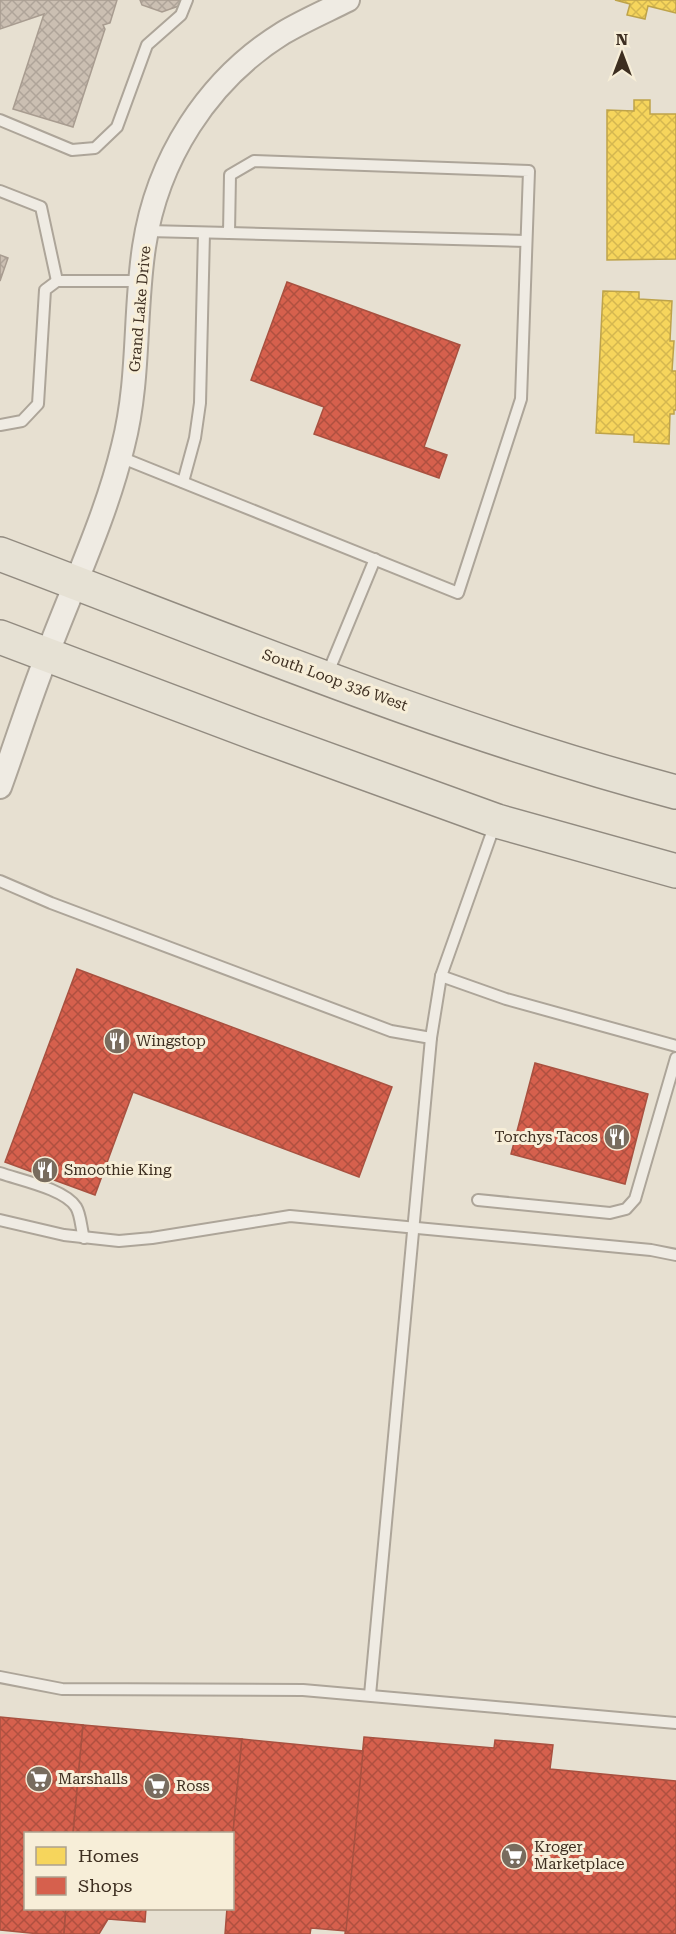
<svg xmlns="http://www.w3.org/2000/svg" width="676" height="1934" font-family="'Roboto Serif',serif">
  <style>
    .homes { fill: url(#homes-cross-hatch); stroke: #bea34a; stroke-width: 1.5 }
    .shops { fill: url(#shops-cross-hatch); stroke: #a85140; stroke-width: 1.5 }
    .building { fill: url(#building-cross-hatch); stroke: #a89c90; stroke-width: 1.5 }
    .lines { fill: none; stroke-linecap: round; stroke-linejoin: round }
    .service-casing { stroke: #ada599; stroke-width: 14 }
    .minor-casing { stroke: #ada599; stroke-width: 26 }
    .primary-casing { stroke: #928b80; stroke-width: 36 }
    .service { stroke: #efebe3; stroke-width: 10 }
    .minor { stroke: #efebe3; stroke-width: 22 }
    .primary { stroke: #e6e1d4; stroke-width: 33 }
    .labels { text-anchor: middle; stroke-width: 6; stroke-linejoin: round; paint-order: stroke }
    .street-label { font-size: 15px; fill: #3d2e20; stroke: #f7eed8 }
    .poi-label { font-size: 15px; fill: #3d2e20; stroke: #f7eed8; text-anchor: start }
  </style>
  <defs>
    <pattern id="homes-cross-hatch" width="8" height="8" patternUnits="userSpaceOnUse" patternTransform="scale(1.5)"><rect width="8" height="8" fill="#f6d55c"/><path d="M0 0l8 8M0 8l8-8" fill="none" stroke="#d4b750"/></pattern>
    <pattern id="shops-cross-hatch" width="8" height="8" patternUnits="userSpaceOnUse" patternTransform="scale(1.5)"><rect width="8" height="8" fill="#d6604d"/><path d="M0 0l8 8M0 8l8-8" fill="none" stroke="#af5040"/></pattern>
    <pattern id="building-cross-hatch" width="8" height="8" patternUnits="userSpaceOnUse" patternTransform="scale(1.5)"><rect width="8" height="8" fill="#cbbfb2"/><path d="M0 0l8 8M0 8l8-8" fill="none" stroke="#afa499"/></pattern>
  </defs>
  <rect width="100%" height="100%" fill="#e7e0d1"/>
  <g class="homes">
    <polygon points="615,0 676,0 676,13 648,6 645,19 627,15 630,4"/>
    <polygon points="634,100 650,100 650,114 676,114 676,259 607,260 607,110 634,111"/>
    <polygon points="603,291 639,292 639,299 672,301 670,341 674,341 672,371 676,371 676,410 674,410 674,414 670,414 669,444 634,442 634,435 596,433"/>
  </g>
  <g class="shops">
    <polygon points="287,282 460,345 424,447 447,455 439,478 314,434 324,407 251,380"/>
    <polygon points="77,969 392,1087 359,1177 133,1092 95,1195 5,1162"/>
    <polygon points="535,1063 648,1094 625,1184 511,1154"/>
    <polygon points="0,1717 83,1725 73,1834 26,1834 26,1908 66,1908 64,1934 40,1934 0,1930"/>
    <polygon points="83,1725 242,1739 232,1843 232,1834 73,1834"/>
    <polygon points="364,1737 494,1748 495,1740 553,1745 550,1769 676,1781 676,1934 345,1934"/>
    <polygon points="242,1739 363,1751 346,1931 311,1928 310,1934 225,1934 227,1908 232,1908 232,1843"/>
    <polygon points="66,1908 146,1908 145,1922 108,1919 99,1934 64,1934"/>
  </g>
  <g class="building">
    <polygon points="0,0 117,0 110,23 103,25 105,29 73,127 13,109 44,14 0,29"/>
    <polygon points="140,0 181,0 179,6 162,12 142,5"/>
    <polygon points="0,255 8,258 0,281"/>
  </g>
  <g class="lines">
    <defs>
      <g id="service">
        <polyline points="0,120 72,150 95,148 117,127 147,45 181,15 187,0"/>
        <polyline points="0,191 41,207 57,281"/>
        <polyline points="229,233 526,241"/>
        <polyline points="0,425 22,421 38,404 45,290 57,281 141,281"/>
        <polyline points="120,457 458,593 521,399 529,171 254,161 230,175 229,233 148,231"/>
        <polyline points="183,482 195,438 200,403 204,233"/>
        <polyline points="327,675 375,559"/>
        <polyline points="0,881 51,903 391,1031 431,1038"/>
        <polyline points="441,976 506,999 676,1046"/>
        <path d="M0,1173C20,1180 65,1189 76,1207C81,1215 81,1229 84,1238"/>
        <polyline points="478,1200 610,1213 626,1209 635,1199 676,1058"/>
        <polyline points="0,1220 64,1235 119,1241 152,1238 290,1216 651,1250 676,1255"/>
        <polyline points="0,1677 62,1689 303,1690 676,1723"/>
        <polyline points="370,1695 431,1038 441,976 495,824"/>
      </g>
      <path id="minor" d="M0,787C16,743 30,698 47,655C73,586 106,517 123,446C140,380 134,313 144,247C157,160 207,80 283,33C303,21 326,11 348,0"/>
      <g id="primary">
        <path d="M0,554C223,638 445,731 676,792"/>
        <polyline points="0,637 257,734 497,821 676,871"/>
      </g>
    </defs>
    <use href="#service" class="service-casing"/>
    <use href="#minor" class="minor-casing"/>
    <use href="#primary" class="primary-casing"/>
    <use href="#service" class="service"/>
    <use href="#minor" class="minor"/>
    <use href="#primary" class="primary"/>
  </g>
  <defs>
    <symbol id="restaurant-disc" viewBox="-11 -11 22 22"><circle r="9.5" fill="#786c5e" stroke="#f7eed8"/><path d="M-5-6h1v4h1v-4h1v4h1v-4h1v5L-1.5 .5V6h-2V.5L-5-1ZM5-6V6H3V1.5H1.5Q1.5-4 5-6Z" fill="#fff"/></symbol>
    <symbol id="supermarket-disc" viewBox="-11 -11 22 22"><circle r="9.5" fill="#786c5e" stroke="#f7eed8"/><path d="M-6-5.5h2.5l.6 2H6L4.5 2H-2.5L-4.4-4H-6ZM-1.5 3.2a1.3 1.3 0 1 0 .1 0ZM3 3.2a1.3 1.3 0 1 0 .1 0Z" fill="#fff"/></symbol>
  </defs>
  <g fill-rule="evenodd">
    <use href="#restaurant-disc" x="102" y="1026" width="30" height="30"/>
    <use href="#restaurant-disc" x="602" y="1122" width="30" height="30"/>
    <use href="#restaurant-disc" x="30" y="1155" width="30" height="30"/>
    <use href="#supermarket-disc" x="24" y="1764" width="30" height="30"/>
    <use href="#supermarket-disc" x="142" y="1771" width="30" height="30"/>
    <use href="#supermarket-disc" x="499" y="1841" width="30" height="30"/>
  </g>
  <g class="labels">
    <g class="street-label">
      <text transform="translate(140 309) rotate(-85)" y="5">Grand Lake Drive</text>
      <text transform="translate(335 680) rotate(20)" y="5">South Loop 336 West</text>
    </g>
    <g class="poi-label">
      <text x="136" y="1046">Wingstop</text>
      <text x="598" y="1142" text-anchor="end">Torchys Tacos</text>
      <text x="64" y="1175">Smoothie King</text>
      <text x="58" y="1784">Marshalls</text>
      <text x="176" y="1791">Ross</text>
      <text x="534" y="1852">Kroger<tspan x="534" dy="17">Marketplace</tspan></text>
    </g>
  </g>
  <rect x="24" y="1832" width="210" height="78" fill="#f7eed8" stroke="#ada18e" stroke-width="1.5"/>
  <rect x="36" y="1847" width="30" height="18" fill="#f6d55c" stroke="#ada18e" stroke-width="1.5"/>
  <text x="78" y="1862" font-size="18" fill="#3d2e20">Homes</text>
  <rect x="36" y="1877" width="30" height="18" fill="#d6604d" stroke="#ada18e" stroke-width="1.5"/>
  <text x="78" y="1892" font-size="18" fill="#3d2e20">Shops</text>
  <g transform="translate(622 54)" stroke="#f7eed8" stroke-width="4.5" paint-order="stroke">
  <path d="M0-4.5L10 22L0 15L-10 22Z" fill="#3d2e20"/>
  <text y="-9" font-size="16" font-weight="bold" text-anchor="middle" fill="#3d2e20">N</text>
  </g>
</svg>
